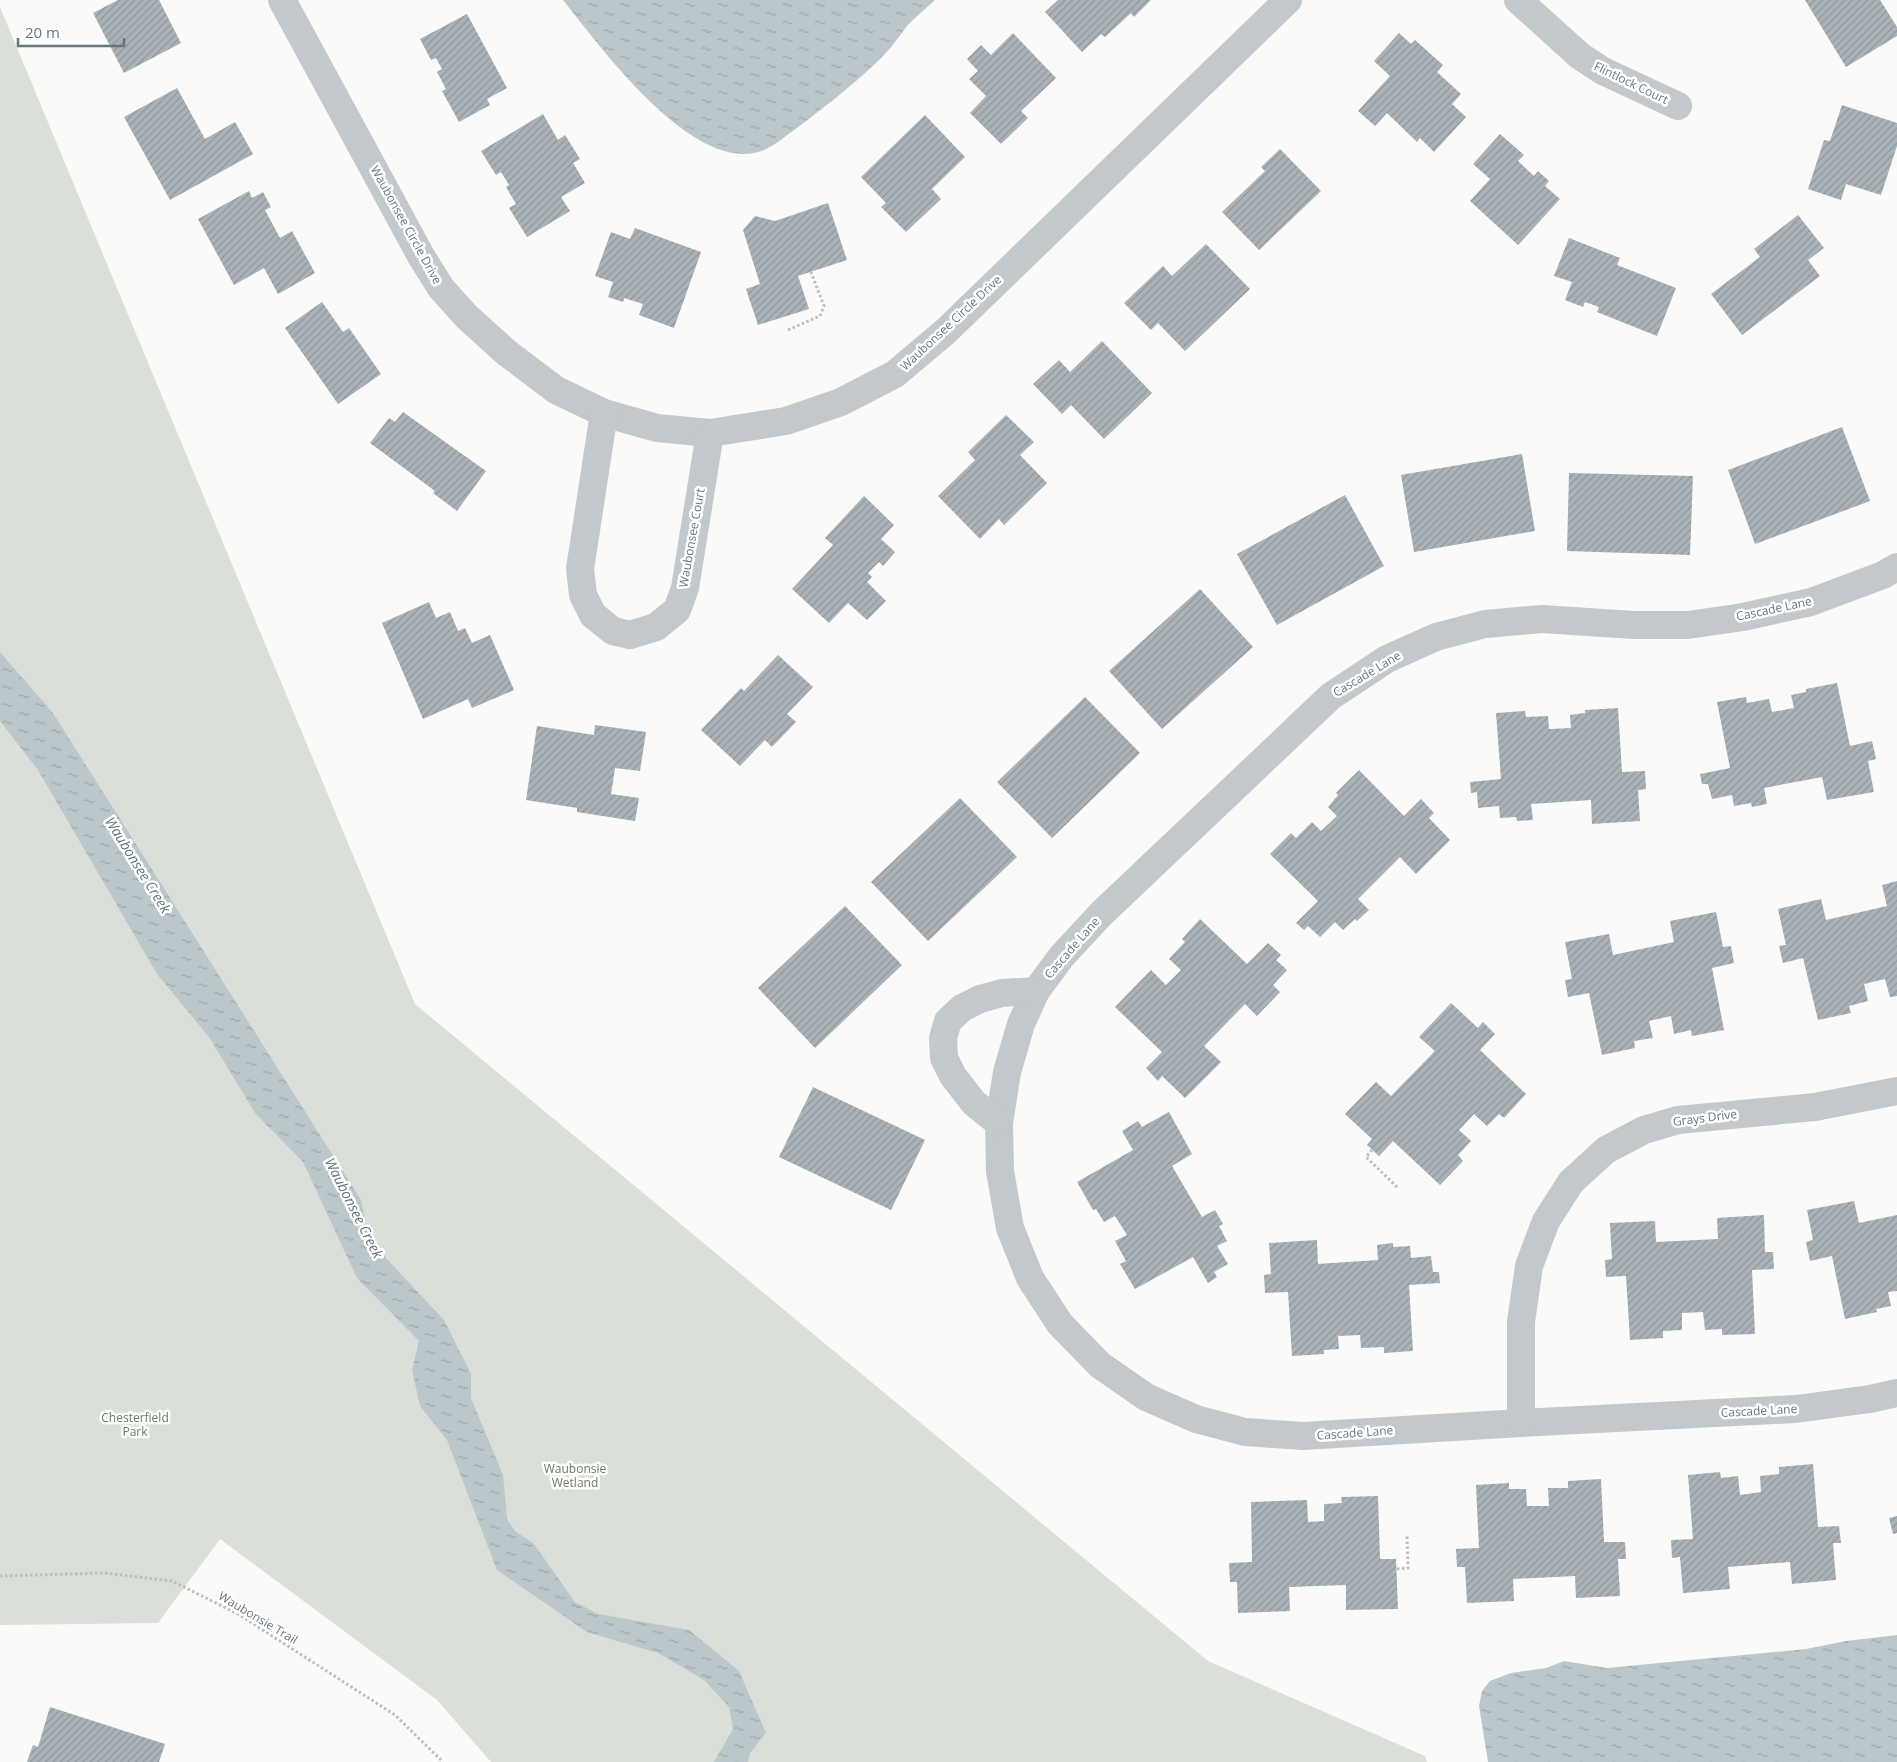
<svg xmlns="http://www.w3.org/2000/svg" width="1897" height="1762" font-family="'Open Sans',sans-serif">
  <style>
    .park { fill: #dadfd7 }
    .water { fill: url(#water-ripples) }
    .building { fill: url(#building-hatch) }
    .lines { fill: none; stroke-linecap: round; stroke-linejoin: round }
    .path { stroke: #bbbfc2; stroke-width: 3; stroke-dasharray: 2.5 2.5; stroke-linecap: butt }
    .minor { stroke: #c3c8cc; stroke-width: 28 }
    .labels { text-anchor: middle; stroke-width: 5; stroke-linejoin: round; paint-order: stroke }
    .street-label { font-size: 12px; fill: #657683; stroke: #fff }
    .park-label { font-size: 12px; fill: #687a64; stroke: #fff }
    .water-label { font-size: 14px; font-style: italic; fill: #60757c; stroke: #fff }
  </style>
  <defs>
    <pattern id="water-ripples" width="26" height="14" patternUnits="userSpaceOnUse" patternTransform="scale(1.25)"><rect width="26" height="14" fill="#bbc7cb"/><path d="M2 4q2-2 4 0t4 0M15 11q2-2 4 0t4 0" fill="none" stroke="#9ca6aa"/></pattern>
    <pattern id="building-hatch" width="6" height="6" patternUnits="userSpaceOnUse" patternTransform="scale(1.25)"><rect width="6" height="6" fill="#aab3b9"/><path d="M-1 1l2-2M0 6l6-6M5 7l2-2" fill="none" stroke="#8e969c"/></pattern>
  </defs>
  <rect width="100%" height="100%" fill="#fafaf8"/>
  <polygon class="park" points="0,7 415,1004 1208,1661 1425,1756 1427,1762 491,1762 437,1700 220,1539 158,1623 0,1625"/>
  <g class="water">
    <path d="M563,0H935C926,9 915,17 907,26C898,38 889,51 878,61C852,86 822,109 793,131C785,136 777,144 768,148C699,184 600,46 563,0Z"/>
    <polygon points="0,652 53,713 361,1200 369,1240 444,1320 471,1374 471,1398 503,1475 507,1519 515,1531 534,1544 575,1602 598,1614 689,1630 739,1671 766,1733 750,1753 748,1762 714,1762 733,1729 729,1707 704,1680 658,1653 587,1632 497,1570 447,1440 420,1406 412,1370 419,1341 357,1278 303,1162 255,1113 209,1037 157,974 38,770 0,721"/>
    <polygon points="1897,1635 1897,1762 1488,1762 1479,1706 1482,1691 1490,1681 1511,1673 1546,1668 1564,1661 1607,1668 1806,1649 1846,1641"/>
  </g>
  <g class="building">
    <polygon points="118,0 159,0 181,43 124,73 93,13"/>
    <polygon points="1058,0 1151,0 1134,17 1131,13 1105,37 1101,34 1082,52 1045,12"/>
    <polygon points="1805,0 1880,0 1897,27 1897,36 1846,67"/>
    <polygon points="467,14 507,88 487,99 490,105 459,122 442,91 446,89 437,72 442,69 436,58 431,60 420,39"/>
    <polygon points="1013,33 1056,78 1021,111 1028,118 1001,144 970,113 986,96 969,79 978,71 967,59 981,45 991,55"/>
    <polygon points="1399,33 1411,44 1415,40 1443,65 1437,72 1461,94 1452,104 1466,117 1434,152 1420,138 1417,142 1387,113 1375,126 1358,111 1390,76 1374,61"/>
    <polygon points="177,88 205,139 235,122 253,154 170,200 124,117"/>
    <polygon points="1842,105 1897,123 1897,146 1881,195 1846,184 1841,200 1808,189 1824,140 1830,141"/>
    <polygon points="543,114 558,140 565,135 580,159 573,163 585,183 561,197 570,211 527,237 509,208 516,204 506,187 509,185 501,172 496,175 481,151"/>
    <polygon points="925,115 965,157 932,189 941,199 906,232 881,207 886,203 861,177"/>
    <polygon points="1500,134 1524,155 1518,161 1534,176 1538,171 1549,181 1545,186 1560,199 1518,245 1470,201 1490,179 1473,164"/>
    <polygon points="1280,149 1321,191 1259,250 1222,212 1265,171 1261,167"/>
    <polygon points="249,191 252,198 263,192 271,207 265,210 280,238 292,231 315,273 278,294 264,268 234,285 198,219"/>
    <polygon points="828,203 847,260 798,276 809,309 758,325 746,289 760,284 743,230 755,216 775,221"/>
    <polygon points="1798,215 1824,248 1808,260 1820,276 1742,335 1711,294 1760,257 1754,249"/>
    <polygon points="635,228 701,252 674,328 639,315 643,304 624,298 623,302 608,297 613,282 595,276 611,232 630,239"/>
    <polygon points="1569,238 1620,258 1617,265 1676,288 1657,336 1597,312 1599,307 1585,302 1583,307 1565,300 1572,282 1554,276"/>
    <polygon points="1206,244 1250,289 1185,351 1158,323 1151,330 1124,303 1163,266 1172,276"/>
    <polygon points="322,302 343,332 349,328 381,374 338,404 285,328"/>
    <polygon points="1102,341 1152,393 1104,439 1071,405 1062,414 1033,384 1059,360 1070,372"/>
    <polygon points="403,412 486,471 457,511 433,493 435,491 370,443 389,418 395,422"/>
    <polygon points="1006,415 1034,442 1020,455 1047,483 1004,525 999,519 980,539 938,496 975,460 968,452"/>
    <polygon points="1842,427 1870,501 1755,544 1728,470"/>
    <polygon points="1522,454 1535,531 1414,552 1401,475"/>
    <polygon points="1569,473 1693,476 1690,555 1567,551"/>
    <polygon points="1345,495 1384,566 1277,625 1237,554"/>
    <polygon points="864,496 894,525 881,539 895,552 883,566 879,562 868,573 872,577 867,582 886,601 867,620 848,603 829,623 792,589 833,545 825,538"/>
    <polygon points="1200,589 1253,647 1162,729 1109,671"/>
    <polygon points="429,602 436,618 450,612 458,631 465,628 472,643 490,635 514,690 472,708 468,699 423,719 382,623"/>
    <polygon points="778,655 813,687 787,714 796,722 772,747 765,740 740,766 701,730 741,688 744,691"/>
    <polygon points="1837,683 1850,746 1872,741 1876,759 1868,761 1874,792 1827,800 1822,777 1764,788 1767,804 1752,807 1751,803 1734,806 1732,795 1712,799 1708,784 1702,784 1700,774 1730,768 1717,702 1746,697 1747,703 1769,699 1772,712 1794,708 1791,695 1806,692 1806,689"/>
    <polygon points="1085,697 1140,753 1052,838 997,782"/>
    <polygon points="1618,708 1622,772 1645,771 1646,789 1638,790 1640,821 1592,824 1591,800 1531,804 1533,820 1517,821 1516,817 1500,818 1499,806 1478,808 1477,792 1471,793 1470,782 1501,779 1496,713 1525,711 1526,717 1548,716 1549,729 1571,728 1570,715 1585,713 1585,710"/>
    <polygon points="595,725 646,732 640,771 615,768 611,794 639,798 635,821 577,812 577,808 526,800 537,726 594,735"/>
    <polygon points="1359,770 1404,816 1421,799 1434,813 1429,818 1450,840 1416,874 1400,857 1358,899 1369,910 1357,921 1355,919 1343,930 1335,922 1320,937 1308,926 1304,930 1296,923 1318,901 1270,854 1291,833 1296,838 1312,822 1321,831 1337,816 1328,807 1338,795 1336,793"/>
    <polygon points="960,798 1017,857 928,941 871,882"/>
    <polygon points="1897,881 1897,996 1890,997 1885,979 1864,984 1868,1001 1849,1006 1851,1013 1818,1020 1803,958 1783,963 1779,946 1786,945 1778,909 1821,899 1826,920 1887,906 1882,885"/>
    <polygon points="845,906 902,965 815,1048 758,988"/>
    <polygon points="1716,912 1723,947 1731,946 1734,963 1712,968 1724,1030 1692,1036 1691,1030 1674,1034 1671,1016 1649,1021 1653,1038 1634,1041 1635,1048 1602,1055 1589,993 1568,997 1565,980 1572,979 1565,942 1609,934 1613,955 1674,942 1670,921"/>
    <polygon points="1200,919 1247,964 1268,943 1281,955 1276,960 1287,970 1273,985 1280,992 1257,1016 1245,1004 1204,1046 1221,1062 1185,1098 1162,1076 1158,1081 1146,1068 1162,1052 1115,1007 1151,970 1166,985 1181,970 1169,959 1185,942 1182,939"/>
    <polygon points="1451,1003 1478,1028 1483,1022 1495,1034 1480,1050 1526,1094 1504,1118 1499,1114 1487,1126 1474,1114 1459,1130 1471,1141 1458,1155 1463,1161 1440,1185 1393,1141 1379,1156 1367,1145 1372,1139 1345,1114 1376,1082 1391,1096 1435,1051 1419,1037"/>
    <polygon points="813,1087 925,1140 891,1210 779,1157"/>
    <polygon points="1169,1112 1192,1154 1172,1166 1202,1217 1215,1210 1223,1224 1219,1226 1227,1241 1217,1246 1228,1264 1214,1272 1217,1277 1208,1283 1193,1257 1135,1289 1120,1264 1126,1261 1115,1241 1127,1235 1115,1216 1104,1222 1096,1209 1093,1210 1077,1182 1133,1150 1122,1131 1138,1121 1142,1127"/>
    <polygon points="1854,1201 1859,1223 1897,1215 1897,1291 1888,1292 1891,1306 1876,1309 1877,1312 1845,1319 1832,1256 1810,1261 1806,1242 1813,1240 1807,1210"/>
    <polygon points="1764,1215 1765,1252 1773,1252 1774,1269 1752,1270 1755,1334 1722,1335 1722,1329 1705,1330 1703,1312 1682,1313 1682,1330 1663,1331 1663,1338 1630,1340 1626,1276 1606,1277 1605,1260 1612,1259 1610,1223 1655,1221 1656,1242 1718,1239 1717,1218"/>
    <polygon points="1317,1240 1318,1264 1378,1260 1377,1245 1393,1243 1393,1247 1410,1246 1411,1258 1431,1256 1433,1272 1439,1272 1440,1283 1409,1285 1413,1351 1384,1353 1384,1347 1361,1348 1360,1335 1338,1336 1339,1349 1324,1350 1324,1354 1292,1356 1288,1292 1265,1293 1264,1275 1271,1274 1269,1243"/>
    <polygon points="1813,1464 1818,1527 1839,1526 1841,1543 1833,1543 1836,1580 1792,1584 1790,1562 1728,1567 1730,1589 1683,1593 1680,1557 1672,1558 1671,1540 1693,1539 1688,1475 1720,1472 1721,1478 1738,1476 1740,1495 1761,1492 1760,1476 1779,1474 1779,1467"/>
    <polygon points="1601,1479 1604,1542 1625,1542 1626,1559 1618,1559 1620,1596 1576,1598 1575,1576 1513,1579 1514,1601 1467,1603 1465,1567 1457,1567 1456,1549 1479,1548 1476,1485 1509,1483 1509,1489 1526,1489 1527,1506 1549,1506 1548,1488 1568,1488 1568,1481"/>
    <polygon points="1378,1496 1380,1559 1396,1559 1398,1609 1346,1610 1346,1585 1289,1587 1290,1611 1238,1613 1237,1582 1230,1582 1229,1563 1252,1562 1251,1502 1307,1500 1308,1522 1324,1521 1324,1504 1342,1503 1341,1497"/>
    <polygon points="1897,1516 1897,1533 1893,1534 1889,1518"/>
    <polygon points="50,1707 165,1744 159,1762 27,1762 33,1745 38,1747"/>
  </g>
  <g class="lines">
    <g class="path">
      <polyline points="788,330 820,316 824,306 811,272"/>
      <polyline points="1372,1150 1366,1157 1398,1188"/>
      <polyline points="1397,1569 1408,1568 1407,1536"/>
      <polyline points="0,1576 105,1573 172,1581 238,1614 395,1715 443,1762"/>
    </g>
    <g class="minor">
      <polyline points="282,0 421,256 441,288 466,316 507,353 556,390 604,413 657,428 710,433 786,421 841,402 895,374 946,331 1288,0"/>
      <polyline points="1518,0 1580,56 1603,71 1678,106"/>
      <polyline points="604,413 580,569 583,595 593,615 613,631 630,635 656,627 677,610 685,588 710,433"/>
      <polyline points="1897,567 1883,575 1811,602 1743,617 1688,625 1634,625 1542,619 1485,624 1436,637 1387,659 1331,696 1101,914 1062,956 1036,991 1021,1024 1007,1072 999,1123 1000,1171 1010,1228 1030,1278 1060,1324 1100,1365 1146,1397 1196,1419 1245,1432 1303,1436 1521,1423 1796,1409 1870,1399 1897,1393"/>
      <polyline points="999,1123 974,1103 953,1076 944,1058 943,1038 948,1021 962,1008 980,999 1002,993 1036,991"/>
      <polyline points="1521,1423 1521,1322 1529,1266 1546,1221 1571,1182 1606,1150 1644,1130 1678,1120 1815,1107 1897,1091"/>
    </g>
  </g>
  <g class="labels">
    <g class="street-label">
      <text transform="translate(1631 83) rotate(26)" y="4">Flintlock Court</text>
      <text transform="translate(406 225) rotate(61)" y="4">Waubonsee Circle Drive</text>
      <text transform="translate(951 323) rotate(-43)" y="4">Waubonsee Circle Drive</text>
      <text transform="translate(692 538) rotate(-80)" y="4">Waubonsee Court</text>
      <text transform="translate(1774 609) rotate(-12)" y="4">Cascade Lane</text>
      <text transform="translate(1367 674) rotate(-31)" y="4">Cascade Lane</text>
      <text transform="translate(1072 948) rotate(-49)" y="4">Cascade Lane</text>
      <text transform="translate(1705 1118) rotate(-7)" y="4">Grays Drive</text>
      <text transform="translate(1759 1411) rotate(-3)" y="4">Cascade Lane</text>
      <text transform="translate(1355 1433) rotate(-4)" y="4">Cascade Lane</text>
      <text transform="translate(258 1618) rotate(31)" y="4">Waubonsie Trail</text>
    </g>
    <g class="park-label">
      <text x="135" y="1422">Chesterfield<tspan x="135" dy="14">Park</tspan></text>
      <text x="575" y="1473">Waubonsie<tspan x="575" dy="14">Wetland</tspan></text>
    </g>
    <g class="water-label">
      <text transform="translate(138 865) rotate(58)" y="5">Waubonsee Creek</text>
      <text transform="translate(354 1208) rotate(63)" y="5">Waubonsee Creek</text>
    </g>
  </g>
  <path d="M18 38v8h106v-8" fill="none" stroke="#657683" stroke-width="2.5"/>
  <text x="25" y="38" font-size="15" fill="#657683" stroke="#ffffff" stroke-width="4" paint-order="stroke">20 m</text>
</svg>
